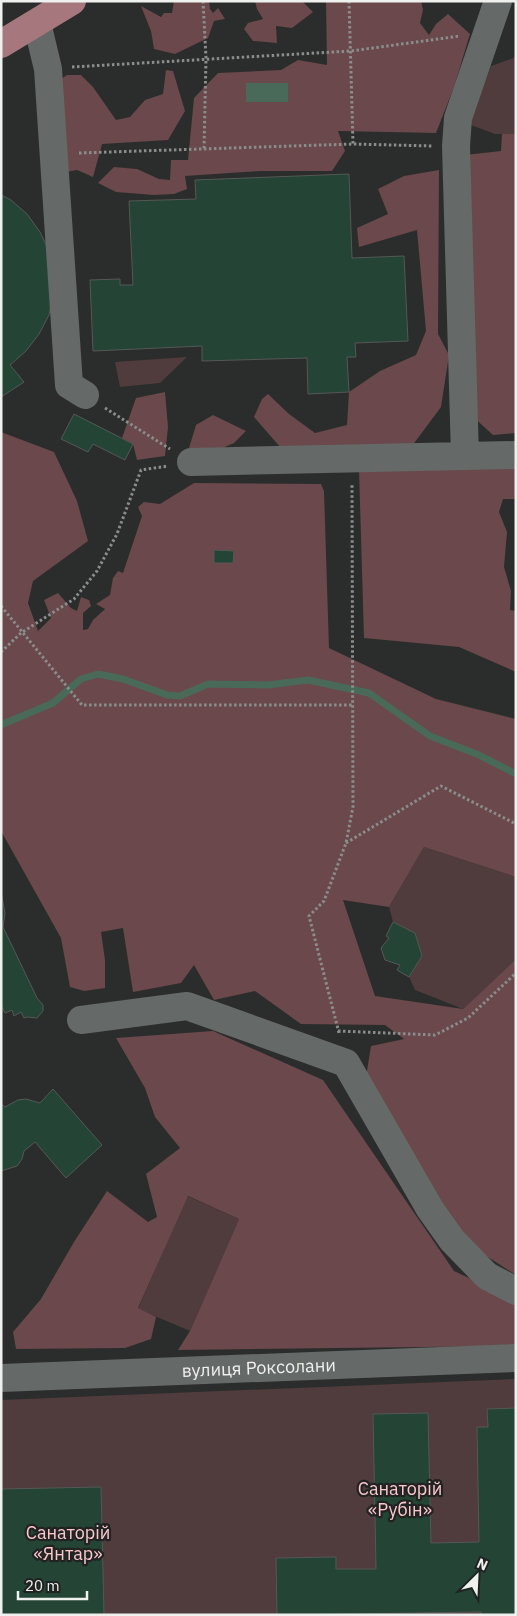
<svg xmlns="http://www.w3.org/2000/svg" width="517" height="1616" font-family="'IBM Plex Sans',sans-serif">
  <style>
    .green { fill: #503b3d }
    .forest { fill: #6a484c }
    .water { fill: #496a59 }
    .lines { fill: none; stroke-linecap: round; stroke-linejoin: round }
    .stream { stroke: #496a59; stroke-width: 7 }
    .building { fill: #244435; stroke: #555856 }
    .path { stroke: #8a8d8b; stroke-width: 3; stroke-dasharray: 2.5 2.5; stroke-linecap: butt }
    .minor { stroke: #656967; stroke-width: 28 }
    .major { stroke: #a6777d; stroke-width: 28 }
    .labels { text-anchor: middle; stroke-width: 4.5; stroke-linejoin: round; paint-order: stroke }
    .street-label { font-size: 18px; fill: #eff1ef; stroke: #202321 }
    .park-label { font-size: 18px; fill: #fdc8cd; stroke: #202321 }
  </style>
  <rect width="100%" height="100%" fill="#2a2d2b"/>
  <g class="green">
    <polygon points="516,57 516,134 495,134 468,124 491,66"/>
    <polygon points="187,357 160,383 120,387 115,362"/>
    <polygon points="424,847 516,877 516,959 463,1009 415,990 409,977 422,956 415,933 393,922 389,907"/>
    <polygon points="187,1196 239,1219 190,1331 138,1309"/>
    <polygon points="516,1379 516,1615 1,1615 1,1400"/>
  </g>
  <g class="forest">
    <polygon points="174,1 209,1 210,9 213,13 218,8 225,19 214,21 208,38 175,54 154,49 151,31 141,6 161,17 164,13 172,13"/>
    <polygon points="255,1 302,1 313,12 292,28 276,26 277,43 253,41 244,29 248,23 263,19 257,9"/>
    <polygon points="326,1 421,1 423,10 420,23 429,35 436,24 448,14 470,34 454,87 436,133 338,131 345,151 332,171 260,171 185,176 187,189 174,194 154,195 116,192 98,183 114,167 137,169 159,179 170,180 171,160 188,160 194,98 218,73 281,70 298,60 327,65"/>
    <polygon points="166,70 173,71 185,111 168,140 102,144 93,177 77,170 55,174 51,86 67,75 81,75 93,87 116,120 130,117 145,100 163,94"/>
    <polygon points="502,134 516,134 516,433 493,435 471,415 465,155 501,151"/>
    <polygon points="439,170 438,334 449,355 441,407 412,446 281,448 254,417 262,399 268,394 289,414 315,433 347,425 349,392 380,371 416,355 426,331 417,230 359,247 357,228 388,214 378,189 404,176"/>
    <polygon points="165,392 168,427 165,456 137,460 133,444 122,438 136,398"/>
    <polygon points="213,415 246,431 234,443 209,454 189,448 196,425"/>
    <polygon points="1,432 54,452 77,501 88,541 33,581 28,603 38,631 51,618 44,600 58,593 71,608 77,611 81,597 89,600 91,606 83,613 83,630 88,629 93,620 105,609 96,604 110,595 113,578 118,571 123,573 142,516 138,507 144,502 160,504 194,483 321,484 324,491 329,648 436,699 516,719 516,877 424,847 389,907 343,900 375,996 463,1009 516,959 516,1275 474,1248 428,1191 365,1083 371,1046 404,1039 385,1025 301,1024 255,991 214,1000 194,965 181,983 133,992 123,928 101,932 105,960 105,988 84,991 70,987 61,938 1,831"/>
    <polygon points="516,465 516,499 503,499 499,512 507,532 504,567 511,591 510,610 516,611 516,672 459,647 364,638 359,470"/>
    <polygon points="213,1031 323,1080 454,1271 516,1300 516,1346 178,1350 190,1331 239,1219 188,1196 138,1308 156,1317 151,1339 125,1348 16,1349 13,1332 41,1299 74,1242 107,1191 148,1222 157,1217 146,1174 180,1148 155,1117 145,1088 116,1038"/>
  </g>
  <rect class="water" x="246" y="83" width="42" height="19"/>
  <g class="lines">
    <polyline class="stream" points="1,725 53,703 81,679 98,674 123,679 167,695 180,696 208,684 268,685 308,680 369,693 430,736 479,755 516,774"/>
  </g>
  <g class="building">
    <polygon points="349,174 352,258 404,256 408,341 355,343 356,357 347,357 349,392 308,394 307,358 202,361 202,346 93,351 90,280 120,279 120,285 133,285 129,201 196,199 195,180"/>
    <polygon points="1,195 11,200 27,214 40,232 49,251 53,294 49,315 39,334 26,351 10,365 24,382 1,397"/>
    <polygon points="74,414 133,444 125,460 93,444 88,452 61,439"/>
    <polygon points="214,550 234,551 233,563 214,563"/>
    <polygon points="1,892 5,913 3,927 37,998 43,1005 43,1011 37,1018 27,1017 24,1018 21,1012 14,1016 12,1010 5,1013 1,1005"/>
    <polygon points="393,922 415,933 422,956 409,977 397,970 400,965 385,960 381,948 389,938 386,936"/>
    <polygon points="53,1089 102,1145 66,1178 35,1142 24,1151 22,1159 17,1166 1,1171 1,1104 5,1107 18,1100 26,1099 40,1103"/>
    <polygon points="516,1408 516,1615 481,1615 481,1612 277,1615 276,1558 336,1557 336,1569 376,1569 373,1414 428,1413 431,1543 479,1542 477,1427 488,1427 487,1409"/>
    <polygon points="101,1487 104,1615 1,1615 1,1489"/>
  </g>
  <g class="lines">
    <g class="path">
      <polyline points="203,1 206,58 204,149"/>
      <polyline points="349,1 353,144"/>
      <polyline points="72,67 351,51 460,36"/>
      <polyline points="79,153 353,144 433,146"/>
      <polyline points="105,408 170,449"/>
      <polyline points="1,606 82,705 353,705"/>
      <polyline points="1,652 21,633 74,599 97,571 117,534 141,470 168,466"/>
      <polyline points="346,843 441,786 516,824"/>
      <polyline points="338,1031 435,1035 468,1018 516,973"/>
      <polyline points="339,1033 309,916 324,901 346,843 353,807 352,484"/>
    </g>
    <g class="minor">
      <polyline points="37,23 48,69 69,385 85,395"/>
      <polyline points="465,456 516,455"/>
      <polyline points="191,462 465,456 456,146 458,118 498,1"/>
      <polyline points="81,1020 187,1006 346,1063 430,1209 452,1240 487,1276 516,1291"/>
      <path id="s1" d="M1,1378L516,1358"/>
    </g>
    <polyline class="major" points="1,44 72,1"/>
  </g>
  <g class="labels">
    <g class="street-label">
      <text dy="6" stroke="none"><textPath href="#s1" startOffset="258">вулиця Роксолани</textPath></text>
    </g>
    <g class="park-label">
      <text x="400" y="1495">Санаторій<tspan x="400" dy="21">«Рубін»</tspan></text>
      <text x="68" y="1539">Санаторій<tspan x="68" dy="21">«Янтар»</tspan></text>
    </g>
  </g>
  <rect width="517" height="1616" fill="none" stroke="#eff1ef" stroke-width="5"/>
  <g transform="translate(477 1576) rotate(24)" stroke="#202321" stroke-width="4" paint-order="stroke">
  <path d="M0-4L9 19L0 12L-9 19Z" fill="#eff1ef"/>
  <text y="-8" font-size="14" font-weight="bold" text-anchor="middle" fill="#eff1ef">N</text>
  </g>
  <path d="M18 1591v8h69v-8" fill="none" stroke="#eff1ef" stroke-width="2.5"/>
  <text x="25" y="1591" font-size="15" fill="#eff1ef" stroke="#202321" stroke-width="4" paint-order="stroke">20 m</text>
</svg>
